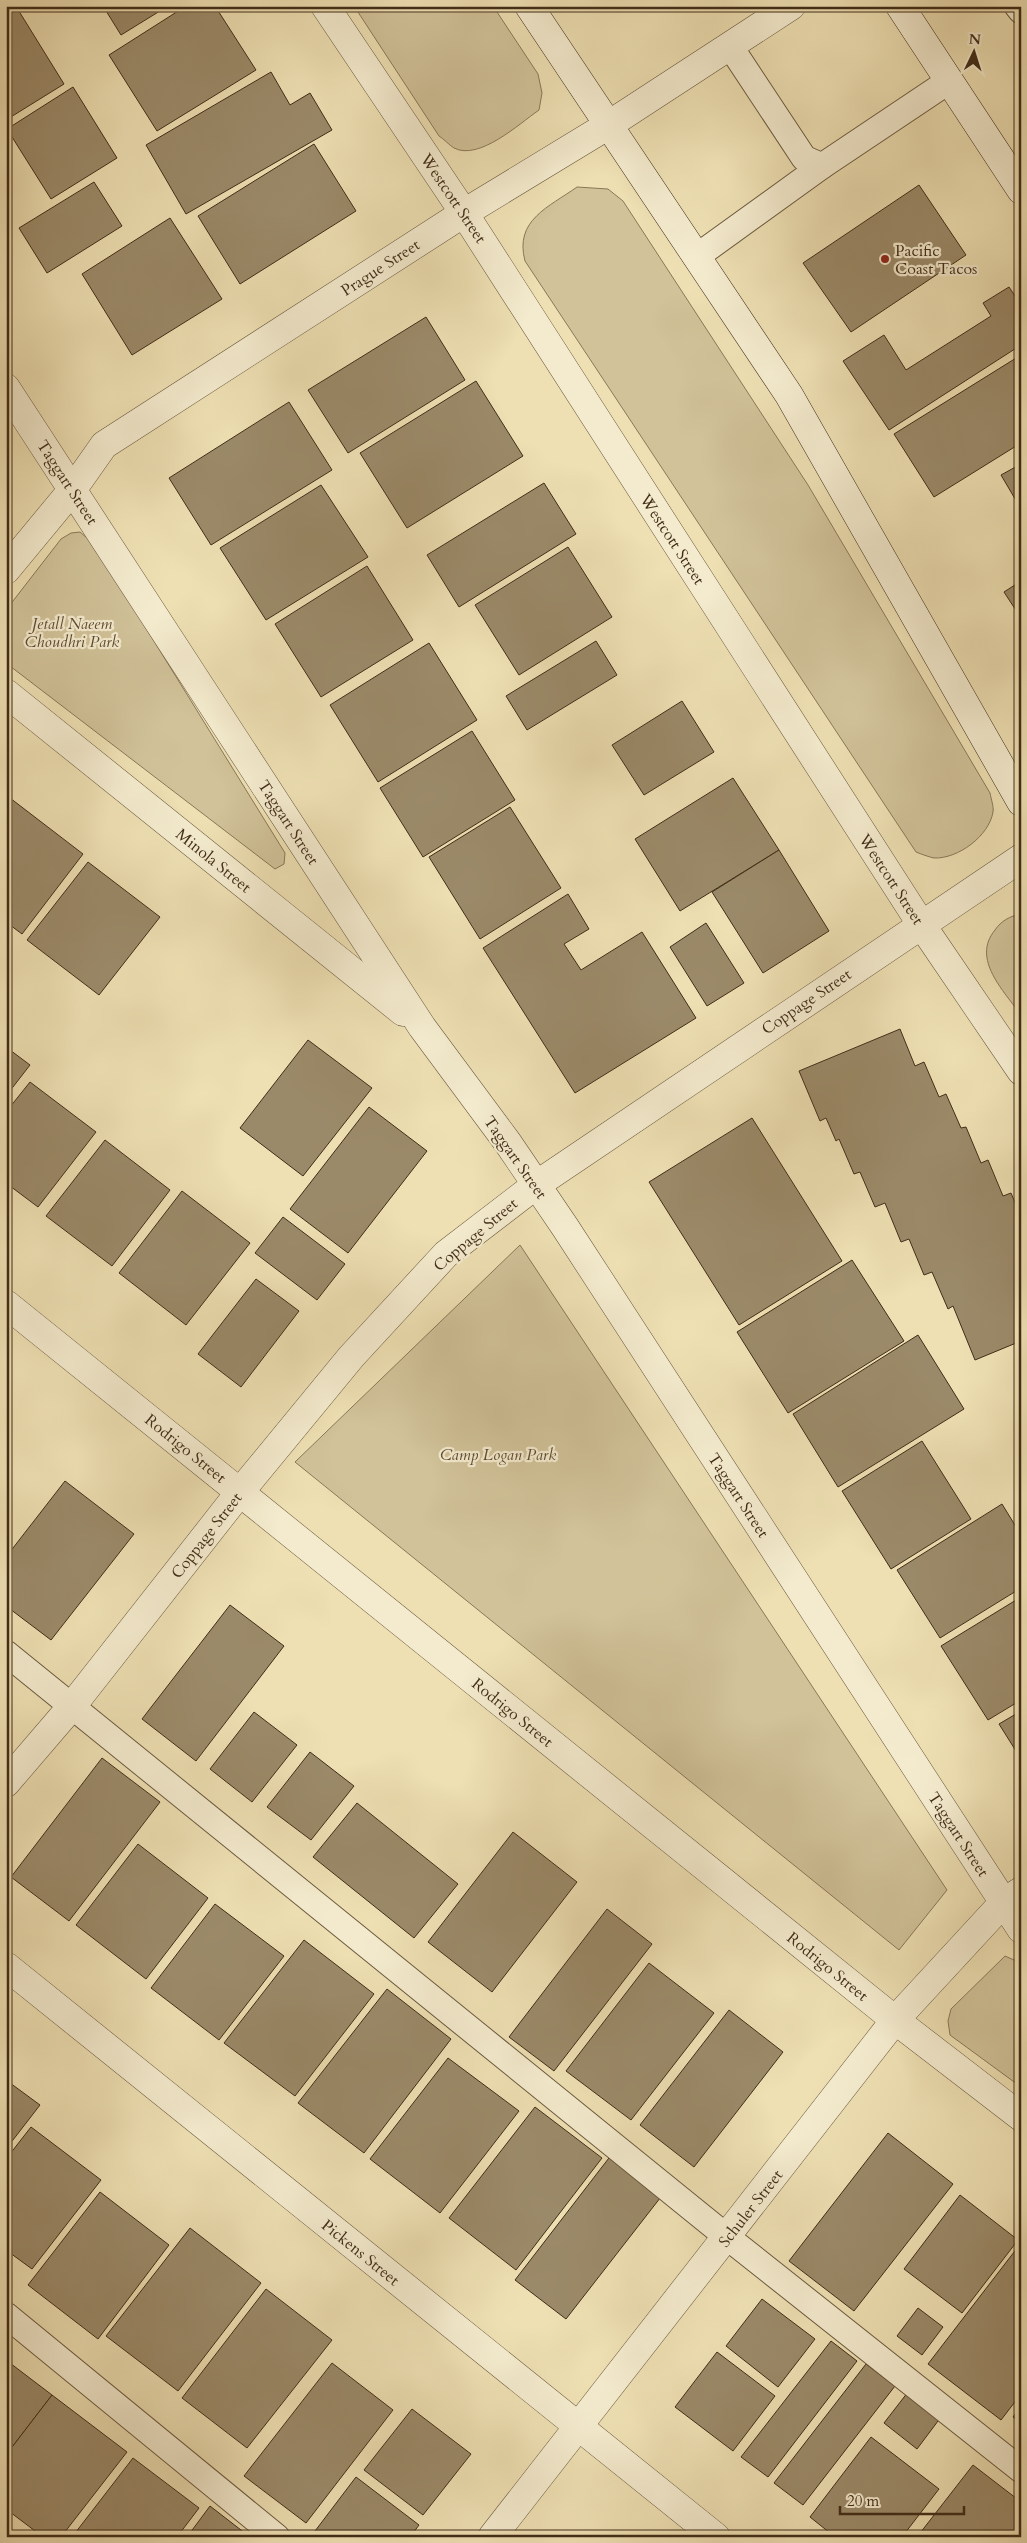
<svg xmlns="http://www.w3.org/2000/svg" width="1027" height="2543" font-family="Cardo,serif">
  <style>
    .green { fill: #d1c299; stroke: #897858 }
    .building { fill: #9b8a69; stroke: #412d18 }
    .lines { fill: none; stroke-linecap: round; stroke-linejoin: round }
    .lane-casing { stroke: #6c5a3f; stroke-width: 27 }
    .street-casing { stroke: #6c5a3f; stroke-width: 29 }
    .secondary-casing { stroke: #412d18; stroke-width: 29 }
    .lane { stroke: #f4ebce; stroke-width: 25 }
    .street { stroke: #f4ebce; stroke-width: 28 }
    .secondary { stroke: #f4ebce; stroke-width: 28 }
    .poi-dot { fill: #8f2418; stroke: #f4ebce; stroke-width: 2 }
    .labels { text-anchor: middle; stroke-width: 4.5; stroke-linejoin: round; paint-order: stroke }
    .street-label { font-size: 16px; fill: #412d18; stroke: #f4ebce }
    .poi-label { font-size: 16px; fill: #412d18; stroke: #f4ebce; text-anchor: start }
    .park-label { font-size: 16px; font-style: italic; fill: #5e4b32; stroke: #f4ebce }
  </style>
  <rect width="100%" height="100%" fill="#eee0b3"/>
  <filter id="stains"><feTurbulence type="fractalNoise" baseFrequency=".004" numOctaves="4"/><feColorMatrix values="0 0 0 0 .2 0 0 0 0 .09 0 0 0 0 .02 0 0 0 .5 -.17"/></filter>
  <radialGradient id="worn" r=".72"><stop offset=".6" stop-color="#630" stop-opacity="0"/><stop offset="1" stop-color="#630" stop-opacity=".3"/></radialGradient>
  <g class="green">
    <path d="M354,6H493L538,74L542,93L539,110C519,124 479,161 454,148C449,145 444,139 439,136Z"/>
    <path d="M577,187L608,189L623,201L808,485L990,793C991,799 994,807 993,812C989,836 958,859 934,858C929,857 921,854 916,852L525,261C514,220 549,207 577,187Z"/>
    <polygon points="80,532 94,544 285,853 284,864 275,869 6,663 6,610 61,539 71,533"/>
    <path d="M1021,914V1015C1004,991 971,959 995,930C1001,921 1010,916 1021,914Z"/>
    <polygon points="520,1245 947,1890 899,1950 295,1462"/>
    <polygon points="1005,1956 1021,1963 1021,2087 950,2035 948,2021 951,2009"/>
  </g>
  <g class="building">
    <polygon points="103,6 168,6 121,35"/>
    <polygon points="186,6 215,6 256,70 157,131 109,55"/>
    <polygon points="17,8 64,84 6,120 6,15"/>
    <polygon points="271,72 290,105 310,93 332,130 186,214 146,145"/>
    <polygon points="73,87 117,158 51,199 7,129"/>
    <polygon points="314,144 356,211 240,284 198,216"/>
    <polygon points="94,182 122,226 47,273 19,228"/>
    <polygon points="919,185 966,255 851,332 803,263"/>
    <polygon points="170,218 222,299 132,355 82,274"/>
    <polygon points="1009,287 1021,305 1021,345 889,430 843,361 884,335 906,370 991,316 983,303"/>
    <polygon points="426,317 465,380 348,453 308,390"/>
    <polygon points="1021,355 1021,443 934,497 894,434"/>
    <polygon points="476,381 523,456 407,528 360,453"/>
    <polygon points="289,402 332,470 211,545 169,478"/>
    <polygon points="1021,464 1021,509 1001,475"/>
    <polygon points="544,483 576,534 459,607 427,555"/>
    <polygon points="321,485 368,557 266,620 220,548"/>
    <polygon points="568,547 612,617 519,675 475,605"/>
    <polygon points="367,566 413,640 321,697 275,624"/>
    <polygon points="1021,581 1021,618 1004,592"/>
    <polygon points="596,641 617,675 527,730 506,696"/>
    <polygon points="429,643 477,720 378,782 330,705"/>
    <polygon points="682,701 714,752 644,795 612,745"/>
    <polygon points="472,731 515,800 423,857 380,788"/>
    <polygon points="733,778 779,850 680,911 635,839"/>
    <polygon points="10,798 83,854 22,934 6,922 6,803"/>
    <polygon points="510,807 561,888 480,939 429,857"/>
    <polygon points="779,850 829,931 763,973 712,892"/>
    <polygon points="88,862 160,917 99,995 27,940"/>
    <polygon points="568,894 589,929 564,944 581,970 642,932 696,1018 575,1093 483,948"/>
    <polygon points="706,923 744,983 707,1006 670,947"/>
    <polygon points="900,1029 915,1066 924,1062 939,1097 946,1094 961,1128 966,1127 981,1163 988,1160 1003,1196 1011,1193 1021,1217 1021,1341 975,1360 953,1306 948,1309 932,1272 924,1275 909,1239 901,1242 885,1203 875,1207 860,1172 854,1174 839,1139 836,1141 826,1118 820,1121 799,1071"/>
    <polygon points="308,1040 372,1088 303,1176 240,1128"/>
    <polygon points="6,1047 30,1065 6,1096"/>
    <polygon points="30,1082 96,1132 38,1207 6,1183 6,1112"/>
    <polygon points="369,1107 427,1151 348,1253 290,1209"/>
    <polygon points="752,1118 842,1261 739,1325 649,1182"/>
    <polygon points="105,1140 170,1190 112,1266 46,1216"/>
    <polygon points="182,1191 250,1243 186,1325 119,1273"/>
    <polygon points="283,1217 345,1264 317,1300 255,1253"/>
    <polygon points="852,1260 904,1341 788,1413 737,1332"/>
    <polygon points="256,1279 299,1311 241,1387 198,1354"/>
    <polygon points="918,1335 964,1409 838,1487 793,1414"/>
    <polygon points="922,1441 971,1519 891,1569 842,1491"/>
    <polygon points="65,1481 134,1534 51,1640 6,1606 6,1557"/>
    <polygon points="1002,1504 1021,1535 1021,1588 940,1638 897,1570"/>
    <polygon points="1021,1597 1021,1700 988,1720 941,1646"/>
    <polygon points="230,1605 284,1646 196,1761 142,1719"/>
    <polygon points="1021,1711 1021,1759 999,1724"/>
    <polygon points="254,1712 297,1745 252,1802 210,1769"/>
    <polygon points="310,1752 354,1786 311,1840 267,1807"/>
    <polygon points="102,1758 160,1802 69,1921 11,1877"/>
    <polygon points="357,1803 458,1884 414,1938 313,1857"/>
    <polygon points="513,1832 577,1882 492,1992 428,1942"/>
    <polygon points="138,1844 208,1898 146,1979 76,1925"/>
    <polygon points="215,1904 284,1956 219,2040 151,1988"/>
    <polygon points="607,1909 652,1944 554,2071 509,2037"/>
    <polygon points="304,1940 374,1994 295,2096 224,2043"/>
    <polygon points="649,1963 714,2013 631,2120 566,2071"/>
    <polygon points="387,1989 451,2039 364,2153 298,2103"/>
    <polygon points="729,2010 783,2052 694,2167 640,2125"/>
    <polygon points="448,2058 519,2111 440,2213 370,2159"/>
    <polygon points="6,2080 40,2105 6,2149"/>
    <polygon points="535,2107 602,2158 516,2270 449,2218"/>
    <polygon points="31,2127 101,2180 32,2269 6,2250 6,2159"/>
    <polygon points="888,2133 953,2184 854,2311 789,2261"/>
    <polygon points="612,2154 664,2193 566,2319 515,2280"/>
    <polygon points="100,2192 169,2245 98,2339 28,2285"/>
    <polygon points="960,2195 1018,2240 962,2313 904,2269"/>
    <polygon points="190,2228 261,2283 178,2391 106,2336"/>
    <polygon points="1021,2243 1021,2394 1001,2420 928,2364"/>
    <polygon points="266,2289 332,2340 247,2448 182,2398"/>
    <polygon points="762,2299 815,2339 778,2387 726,2346"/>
    <polygon points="918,2308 943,2327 922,2355 897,2336"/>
    <polygon points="831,2341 857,2361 768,2477 741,2457"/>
    <polygon points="717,2352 775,2396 733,2451 675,2407"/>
    <polygon points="6,2360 52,2395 6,2455"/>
    <polygon points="332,2363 393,2410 306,2523 244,2476"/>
    <polygon points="866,2364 895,2386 803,2505 774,2483"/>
    <polygon points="908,2392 941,2417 917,2449 884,2423"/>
    <polygon points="52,2395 127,2452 61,2537 43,2537 6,2509 6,2455"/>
    <polygon points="1021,2406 1021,2423 1013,2417"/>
    <polygon points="412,2409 471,2454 423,2515 364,2470"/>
    <polygon points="871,2437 939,2489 902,2537 835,2537 810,2517"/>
    <polygon points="133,2458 199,2508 177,2537 72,2537"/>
    <polygon points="973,2465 1021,2502 1021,2537 917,2537"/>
    <polygon points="356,2477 419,2525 410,2537 315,2537 312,2535"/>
    <polygon points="210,2506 250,2537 187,2537"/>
  </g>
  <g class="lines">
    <defs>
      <g id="lane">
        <polyline points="1017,6 1021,11"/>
        <polyline points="730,46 804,158 822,166 949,81"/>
        <polyline points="696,257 822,166"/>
        <polyline points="6,1653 727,2237 1021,2470"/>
        <polyline points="6,2315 277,2537"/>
      </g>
      <g id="street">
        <polyline points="325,6 464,213 921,924 1021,1071"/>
        <polyline points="6,388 422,1027 508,1143 565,1227 1021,1929"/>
        <polyline points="6,570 73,489 104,445 464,213 607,126 791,6"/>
        <polyline points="6,693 403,1012"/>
        <polyline points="6,1304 895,2020 1021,2117"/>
        <polyline points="6,1783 72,1706 240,1492 351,1357 446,1254 536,1185 1021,858"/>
        <polyline points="6,1966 716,2537"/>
        <polyline points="492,2537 895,2020 1004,1902 1021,1891"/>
      </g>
      <g id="secondary">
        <polyline points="529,6 789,395 1021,802"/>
        <polyline points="900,6 1021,190"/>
      </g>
    </defs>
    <use href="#lane" class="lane-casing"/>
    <use href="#street" class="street-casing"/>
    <use href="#secondary" class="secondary-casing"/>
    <use href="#lane" class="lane"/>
    <use href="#street" class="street"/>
    <use href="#secondary" class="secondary"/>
  </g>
  <circle class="poi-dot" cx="885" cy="259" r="5"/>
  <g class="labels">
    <g class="street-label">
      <text transform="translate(454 198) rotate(56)" y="6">Westcott Street</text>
      <text transform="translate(380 267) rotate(-33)" y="6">Prague Street</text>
      <text transform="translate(68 482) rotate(57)" y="6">Taggart Street</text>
      <text transform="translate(673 539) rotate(57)" y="6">Westcott Street</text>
      <text transform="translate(289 822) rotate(57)" y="6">Taggart Street</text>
      <text transform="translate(214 860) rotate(39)" y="6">Minola Street</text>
      <text transform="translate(892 879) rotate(57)" y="6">Westcott Street</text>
      <text transform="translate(806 1001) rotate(-34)" y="6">Coppage Street</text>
      <text transform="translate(516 1157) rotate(55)" y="6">Taggart Street</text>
      <text transform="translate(475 1234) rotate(-40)" y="6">Coppage Street</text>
      <text transform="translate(186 1448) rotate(39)" y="6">Rodrigo Street</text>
      <text transform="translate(739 1495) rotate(57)" y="6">Taggart Street</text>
      <text transform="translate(206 1535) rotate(-52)" y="6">Coppage Street</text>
      <text transform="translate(513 1712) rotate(39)" y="6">Rodrigo Street</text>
      <text transform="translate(959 1834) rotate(57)" y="6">Taggart Street</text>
      <text transform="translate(828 1966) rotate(39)" y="6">Rodrigo Street</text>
      <text transform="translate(750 2208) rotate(-52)" y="6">Schuler Street</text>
      <text transform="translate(361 2252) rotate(39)" y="6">Pickens Street</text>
    </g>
    <g class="poi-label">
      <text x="895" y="256">Pacific<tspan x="895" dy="18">Coast Tacos</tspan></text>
    </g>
    <g class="park-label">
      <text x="72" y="629">Jetall Naeem<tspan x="72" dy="18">Choudhri Park</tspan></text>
      <text x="498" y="1460">Camp Logan Park</text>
    </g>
  </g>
  <rect width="1027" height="2543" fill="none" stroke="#eee0b3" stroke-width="25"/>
  <rect x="8" y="8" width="1012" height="2528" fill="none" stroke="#412d18" stroke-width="2.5"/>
  <rect x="12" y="12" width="1002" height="2518" fill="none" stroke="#412d18"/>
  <g transform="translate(974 52) rotate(4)" stroke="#f4ebce" stroke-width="4" paint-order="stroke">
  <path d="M0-4L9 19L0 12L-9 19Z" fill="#412d18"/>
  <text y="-8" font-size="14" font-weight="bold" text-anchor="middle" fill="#412d18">N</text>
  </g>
  <path d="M840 2506v8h124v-8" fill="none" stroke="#412d18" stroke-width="2.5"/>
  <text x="847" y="2506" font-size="15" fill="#412d18" stroke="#f4ebce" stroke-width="4" paint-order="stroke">20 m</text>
  <rect width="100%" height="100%" filter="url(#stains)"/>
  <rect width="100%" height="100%" fill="url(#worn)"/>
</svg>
